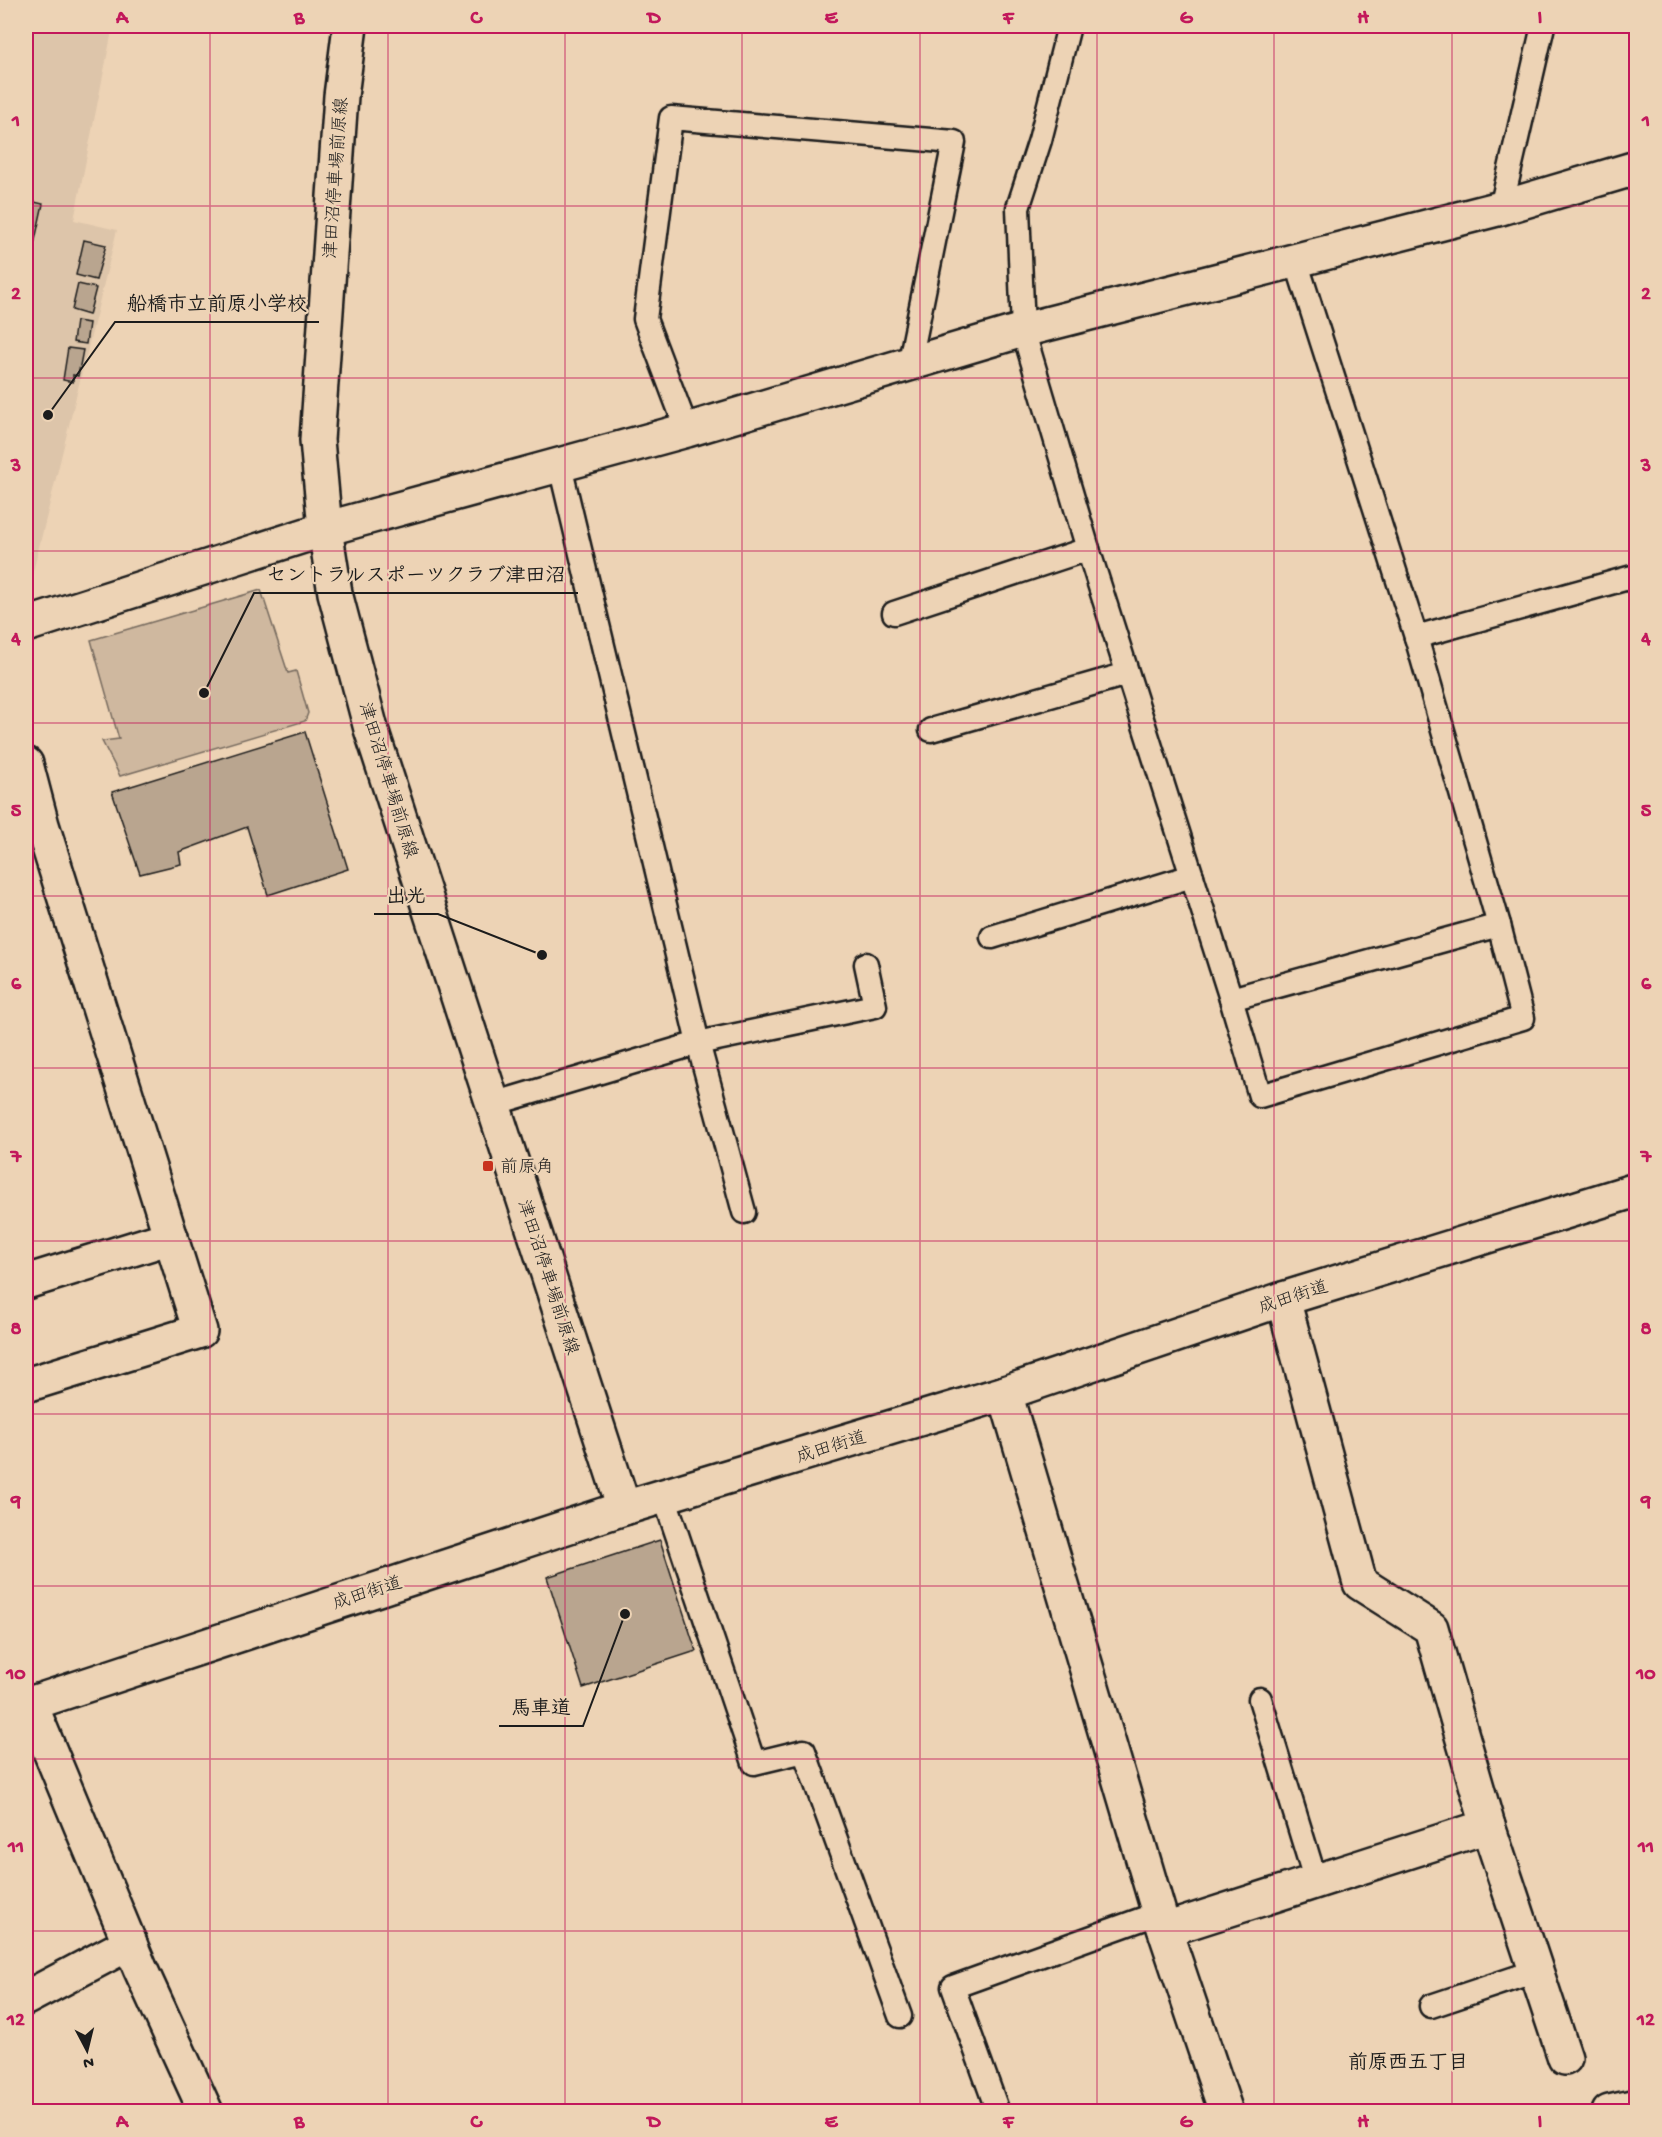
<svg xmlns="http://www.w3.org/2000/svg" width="1662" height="2137" font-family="'Gochi Hand','Klee One',sans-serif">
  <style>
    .built { fill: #ddc5aa }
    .green { fill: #cfb89f; stroke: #766a5e; stroke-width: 1.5 }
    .building { fill: #b9a58f; stroke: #1c1c1c; stroke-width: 1.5 }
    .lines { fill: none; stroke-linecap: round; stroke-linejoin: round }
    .lane-casing { stroke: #1c1c1c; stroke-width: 27 }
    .street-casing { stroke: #1c1c1c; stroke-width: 38 }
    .secondary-casing { stroke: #1c1c1c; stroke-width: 38 }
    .highway-casing { stroke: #1c1c1c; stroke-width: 38 }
    .lane { stroke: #edd3b5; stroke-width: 22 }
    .street { stroke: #edd3b5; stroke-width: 33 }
    .secondary { stroke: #edd3b5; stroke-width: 33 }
    .highway { stroke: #edd3b5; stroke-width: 33 }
    .grid { fill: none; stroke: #c2185b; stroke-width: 1.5; stroke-opacity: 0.55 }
    .poi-dot { fill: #c8321e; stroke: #edd3b5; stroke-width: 2 }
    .labels { text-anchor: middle; stroke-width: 4.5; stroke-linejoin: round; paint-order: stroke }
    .street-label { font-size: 18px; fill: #1c1c1c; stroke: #edd3b5 }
    .poi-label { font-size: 18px; fill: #1c1c1c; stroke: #edd3b5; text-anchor: start }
    .neighbourhood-label { font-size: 20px; font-weight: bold; fill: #1c1c1c; stroke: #edd3b5 }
    .leader { fill: none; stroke: #1c1c1c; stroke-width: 2 }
    .callout-dot { fill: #1c1c1c; stroke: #edd3b5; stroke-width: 2 }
    .callout-label { font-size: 20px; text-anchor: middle; font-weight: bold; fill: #1c1c1c; stroke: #edd3b5; stroke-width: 4.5; stroke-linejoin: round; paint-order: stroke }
    .neatline { fill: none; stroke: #c2185b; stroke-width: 2 }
    .grid-label { font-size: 20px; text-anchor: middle; font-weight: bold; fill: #c2185b }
  </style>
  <rect width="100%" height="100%" fill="#edd3b5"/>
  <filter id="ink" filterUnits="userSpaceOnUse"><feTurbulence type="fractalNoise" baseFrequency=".0167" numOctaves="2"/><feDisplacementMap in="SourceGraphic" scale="12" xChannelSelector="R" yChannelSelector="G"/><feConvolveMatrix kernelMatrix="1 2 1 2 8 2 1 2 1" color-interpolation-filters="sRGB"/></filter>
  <g filter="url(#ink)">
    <polygon class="built" points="26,26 113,26 74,220 117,230 26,600"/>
    <polygon class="green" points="261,590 288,673 296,671 308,713 305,721 120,776 102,741 119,739 91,640"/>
    <g class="building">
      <polygon points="26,200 43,204 26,281"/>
      <polygon points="84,240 106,245 96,280 76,275"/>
      <polygon points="78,284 96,288 89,315 72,310"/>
      <polygon points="76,321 89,323 86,344 73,342"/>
      <polygon points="68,348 83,350 78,376 73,375 73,382 63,380"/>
      <polygon points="305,732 348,869 268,895 247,827 179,852 181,864 140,874 112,792"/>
      <polygon points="660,1540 696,1651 583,1688 547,1577"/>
    </g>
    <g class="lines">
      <defs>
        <g id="lane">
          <polyline points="1069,26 1040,140 1018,208 1023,330 1088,549 1231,999 1260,1096 1523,1018 1499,925 1416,637 1296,261"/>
          <polyline points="1501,208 1543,26"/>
          <polyline points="687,430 645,319 671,118 954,142 909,366"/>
          <polyline points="560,466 698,1043 744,1212"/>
          <polyline points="894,613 1088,549"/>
          <polyline points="1416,637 1632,577"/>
          <polyline points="931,730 1127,674"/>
          <polyline points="992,937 1192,876"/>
          <polyline points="1231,999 1499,925"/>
          <polyline points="493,1104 698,1043 875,1006 866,964"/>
          <polyline points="664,1496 754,1763 804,1751 900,2016"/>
          <polyline points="1260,1699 1316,1882"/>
          <polyline points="1431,2006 1536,1971"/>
          <polyline points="998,2112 953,1987 1159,1913"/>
        </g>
        <g id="street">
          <polyline points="26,625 325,529 687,430 1023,330 1501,208 1636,168"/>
          <polyline points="26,764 42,825 200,1331 26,1385"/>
          <polyline points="26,1282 171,1237"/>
          <polyline points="1283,1299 1360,1583 1431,1628 1488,1826 1565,2058"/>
          <polyline points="1005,1393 1159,1913 1226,2112"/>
          <polyline points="30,1703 140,1968 206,2112"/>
          <polyline points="1165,1930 1488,1826"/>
          <polyline points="26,1998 130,1943"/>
          <polyline points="1609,2112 1636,2106"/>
        </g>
        <polyline id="secondary" points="350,26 341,96 317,440 325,529 335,593 371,729 624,1508"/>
        <polyline id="highway" points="26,1705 624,1508 1005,1393 1283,1299 1636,1190"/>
      </defs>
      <use href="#lane" class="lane-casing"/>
      <use href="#street" class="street-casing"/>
      <use href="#secondary" class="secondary-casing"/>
      <use href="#highway" class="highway-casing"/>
      <use href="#lane" class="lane"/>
      <use href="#street" class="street"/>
      <use href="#secondary" class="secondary"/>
      <use href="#highway" class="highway"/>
    </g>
  </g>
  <path class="grid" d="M210,26V2112M388,26V2112M565,26V2112M742,26V2112M920,26V2112M1097,26V2112M1274,26V2112M1452,26V2112M26,206H1636M26,378H1636M26,551H1636M26,723H1636M26,896H1636M26,1068H1636M26,1241H1636M26,1414H1636M26,1586H1636M26,1759H1636M26,1931H1636"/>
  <rect class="poi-dot" x="482" y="1160" width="12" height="12" rx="3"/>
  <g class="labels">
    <g class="street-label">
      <text transform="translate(335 178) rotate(-86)" y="6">津田沼停車場前原線</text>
      <text transform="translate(389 780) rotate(73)" y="6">津田沼停車場前原線</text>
      <text transform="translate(549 1277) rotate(72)" y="6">津田沼停車場前原線</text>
      <text transform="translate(1293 1296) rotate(-18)" y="6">成田街道</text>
      <text transform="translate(831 1446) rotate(-17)" y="6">成田街道</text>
      <text transform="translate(367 1592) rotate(-18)" y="6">成田街道</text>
    </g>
    <g class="poi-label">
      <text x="500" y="1172">前原角</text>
    </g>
    <g class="neighbourhood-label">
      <text x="1408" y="2068">前原西五丁目</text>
    </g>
  </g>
  <path class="leader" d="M48 415L115 322H319M204 693L254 593H578M542 955L438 914H374M625 1614L583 1726H499"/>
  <g class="callout-dot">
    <circle cx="48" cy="415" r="6"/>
    <circle cx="204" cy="693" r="6"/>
    <circle cx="542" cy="955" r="6"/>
    <circle cx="625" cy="1614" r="6"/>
  </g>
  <g class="callout-label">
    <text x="217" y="310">船橋市立前原小学校</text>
    <text x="416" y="581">セントラルスポーツクラブ津田沼</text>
    <text x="406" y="902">出光</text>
    <text x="541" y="1714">馬車道</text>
  </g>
  <rect width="1662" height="2137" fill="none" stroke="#edd3b5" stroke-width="66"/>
  <g transform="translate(87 2050) rotate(173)" stroke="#edd3b5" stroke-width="4.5" paint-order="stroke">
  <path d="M0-4.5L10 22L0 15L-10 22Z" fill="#1c1c1c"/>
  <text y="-9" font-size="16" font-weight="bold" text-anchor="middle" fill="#1c1c1c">N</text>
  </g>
  <rect x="33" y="33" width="1596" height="2071" class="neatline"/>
  <g class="grid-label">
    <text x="122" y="23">A</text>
    <text x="299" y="23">B</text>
    <text x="476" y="23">C</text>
    <text x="654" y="23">D</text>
    <text x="831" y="23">E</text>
    <text x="1008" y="23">F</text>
    <text x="1186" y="23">G</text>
    <text x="1363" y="23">H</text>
    <text x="1540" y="23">I</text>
    <text x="16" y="126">1</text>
    <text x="1646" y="126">1</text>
    <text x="16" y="299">2</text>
    <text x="1646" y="299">2</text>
    <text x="16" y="471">3</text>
    <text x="1646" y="471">3</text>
    <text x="16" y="644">4</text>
    <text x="1646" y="644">4</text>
    <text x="16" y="816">5</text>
    <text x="1646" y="816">5</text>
    <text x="16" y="989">6</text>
    <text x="1646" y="989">6</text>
    <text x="16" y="1162">7</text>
    <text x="1646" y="1162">7</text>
    <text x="16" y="1334">8</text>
    <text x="1646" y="1334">8</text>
    <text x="16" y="1507">9</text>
    <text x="1646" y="1507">9</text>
    <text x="16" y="1679">10</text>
    <text x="1646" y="1679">10</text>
    <text x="16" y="1852">11</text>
    <text x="1646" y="1852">11</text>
    <text x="16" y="2025">12</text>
    <text x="1646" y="2025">12</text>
    <text x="122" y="2127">A</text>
    <text x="299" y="2127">B</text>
    <text x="476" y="2127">C</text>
    <text x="654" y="2127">D</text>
    <text x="831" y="2127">E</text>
    <text x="1008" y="2127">F</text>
    <text x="1186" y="2127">G</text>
    <text x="1363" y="2127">H</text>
    <text x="1540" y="2127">I</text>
  </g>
</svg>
